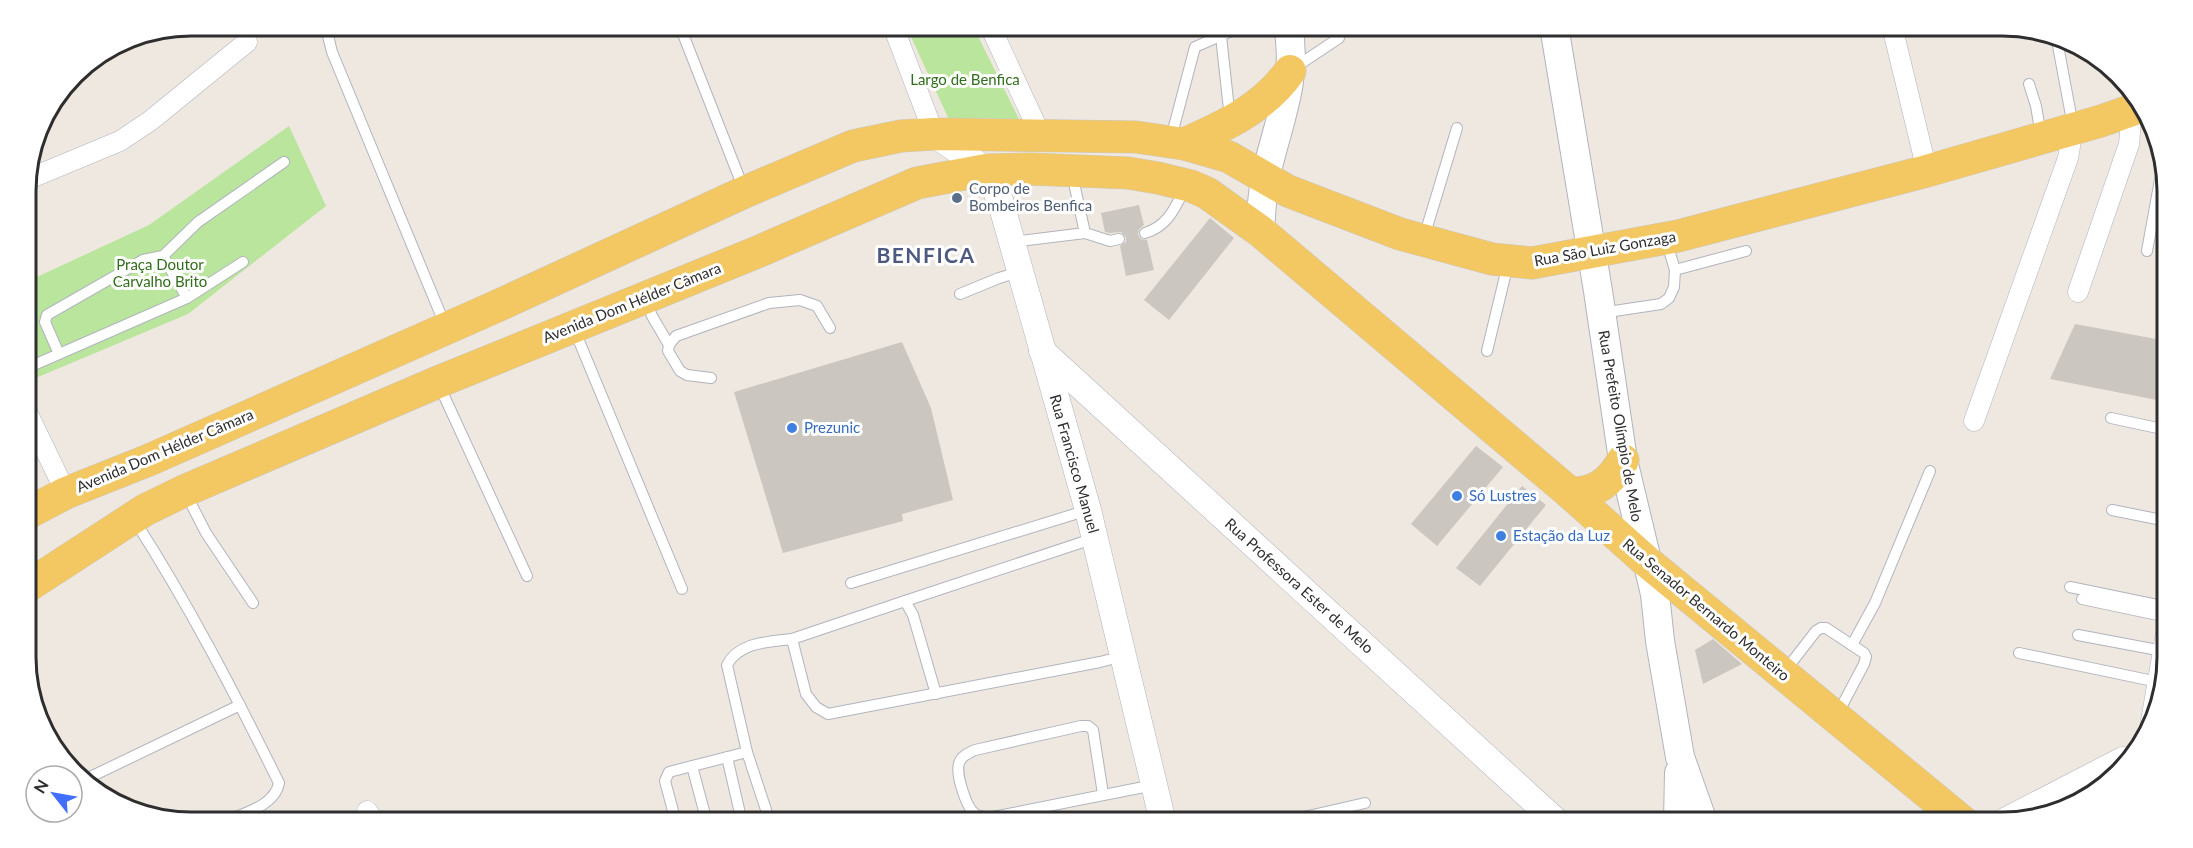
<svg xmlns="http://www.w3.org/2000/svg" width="2193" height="848" font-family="Lato,sans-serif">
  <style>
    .green { fill: #bae59d }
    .building { fill: #cbc6bf }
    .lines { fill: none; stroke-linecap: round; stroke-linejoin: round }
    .service-casing { stroke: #b1b4be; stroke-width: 12 }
    .minor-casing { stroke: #b1b4be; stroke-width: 21 }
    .tertiary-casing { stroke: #b1b4be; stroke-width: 27 }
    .secondary-casing { stroke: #b1b4be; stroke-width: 30 }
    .primary-casing { stroke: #c9c9c9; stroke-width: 33 }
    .service { stroke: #fff; stroke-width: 10 }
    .minor { stroke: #fff; stroke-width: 20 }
    .tertiary { stroke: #fff; stroke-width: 26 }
    .secondary { stroke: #fff; stroke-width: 28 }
    .primary { stroke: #f3c862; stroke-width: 32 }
    .service-dot { fill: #5c6f8a; stroke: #fff; stroke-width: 2 }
    .shop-dot { fill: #3f7fe0; stroke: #fff; stroke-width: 2 }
    .labels { text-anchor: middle; stroke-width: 6; stroke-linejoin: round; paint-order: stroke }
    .park-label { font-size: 15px; fill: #316e1b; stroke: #fff }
    .service-label { font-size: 15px; fill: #4e5e75; stroke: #fff; text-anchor: start }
    .street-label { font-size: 15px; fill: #2e2e2e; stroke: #fff }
    .shop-label { font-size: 15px; fill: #366cbe; stroke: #fff; text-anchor: start }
    .district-label { font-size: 21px; font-weight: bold; letter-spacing: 1.5px; fill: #4d5980; stroke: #fff }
    .rim { fill: none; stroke: #2e2e2e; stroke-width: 3 }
  </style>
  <rect width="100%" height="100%" fill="#efe8e1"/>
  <g class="green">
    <polygon points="906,26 973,26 1020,121 987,118 951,124"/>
    <polygon points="289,126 326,206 188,314 31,380 27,369 26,282 149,225"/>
  </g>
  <g class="building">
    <polygon points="1139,205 1144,225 1139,229 1138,235 1141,239 1147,240 1154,270 1126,276 1120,246 1126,242 1126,237 1121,232 1110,233 1105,232 1101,213"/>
    <polygon points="1210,218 1234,238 1169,320 1144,300"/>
    <polygon points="2075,324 2167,341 2167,402 2050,379"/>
    <polygon points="902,342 931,408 953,500 902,514 903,521 783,553 734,392"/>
    <polygon points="1476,446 1503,467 1437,546 1411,524"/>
    <polygon points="1522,486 1546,505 1480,586 1456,568"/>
    <polygon points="1713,639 1742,664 1703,684 1695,650"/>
  </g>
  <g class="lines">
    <defs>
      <g id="service">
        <polyline points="328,26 327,32 332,52 445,325"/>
        <polyline points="683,34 739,177 745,188"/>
        <polyline points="2056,35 2073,126"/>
        <polyline points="1221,36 1230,119"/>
        <polyline points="1294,68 1339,38"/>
        <polyline points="2029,84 2036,106 2041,135"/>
        <polyline points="1171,138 1195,47 1243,26"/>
        <polyline points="1072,174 1085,233 1110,241 1119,239"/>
        <path d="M1145,233C1168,226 1175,208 1185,188"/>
        <polyline points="1424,237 1457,128"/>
        <polyline points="1012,242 1085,233"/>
        <polyline points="2147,251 2163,163"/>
        <polyline points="163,256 198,222 284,162"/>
        <polyline points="1675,270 1746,251"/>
        <polyline points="960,294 999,278 1019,272"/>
        <polyline points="646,301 652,316 669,345"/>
        <polyline points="1601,313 1661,304 1669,298 1674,287 1675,270 1666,240"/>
        <polyline points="574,329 682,589"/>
        <polyline points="1487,351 1508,264"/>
        <polyline points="59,354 45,322 47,315 143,260 163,256 187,298"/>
        <polyline points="27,368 187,298 243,262"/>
        <polyline points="711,378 687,375 680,371 668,351 669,345 676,336 769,303 800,300 817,306 830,328"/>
        <polyline points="439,385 527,576"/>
        <polyline points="2111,418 2167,430"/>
        <polyline points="186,494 206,533 253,603"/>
        <polyline points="2112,510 2167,521"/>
        <path d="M135,521C189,605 235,694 279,783C275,806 242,814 223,822"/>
        <polyline points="851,583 1088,510"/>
        <polyline points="2070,587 2167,607"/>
        <polyline points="2082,599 2167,617"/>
        <polyline points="905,601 1095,538"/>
        <polyline points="2078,635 2163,651"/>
        <polyline points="792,639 905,601 913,615 936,694"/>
        <polyline points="1852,645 1875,603 1930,471"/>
        <polyline points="2019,653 2158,682"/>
        <polyline points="1785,671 1816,631 1821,628 1826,628 1864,653 1866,657 1864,664 1837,715"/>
        <polyline points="727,757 742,822"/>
        <polyline points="692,766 707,822"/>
        <polyline points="86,779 240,705"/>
        <path d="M1103,794L1093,730L1088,726H1081L975,750C969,753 963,755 960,761C954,771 966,807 975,814C978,816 984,817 988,818L1154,785"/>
        <polyline points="676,822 665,781 669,772 747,752"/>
        <path d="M770,822L747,752L727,665C739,642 768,642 792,639L806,694L816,707L828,714L1100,662L1123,656"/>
        <polyline points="1282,822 1365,803"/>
      </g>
      <g id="minor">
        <polyline points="893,26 934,134"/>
        <polyline points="990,26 1041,136"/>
        <polyline points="1892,26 1927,171"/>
        <polyline points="26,180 120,141 150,121 247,42"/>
        <polyline points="2078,292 2129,144 2132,110"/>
        <polyline points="27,412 66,493"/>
        <polyline points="1974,421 2068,158 2073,129"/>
        <polyline points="2151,721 2167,628"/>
        <polyline points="367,811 375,822"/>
      </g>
      <g id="tertiary">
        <polyline points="934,134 986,170 1000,200 1088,510 1163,822"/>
        <polyline points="1042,351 1557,822"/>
        <polyline points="2003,822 2123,760"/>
      </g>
      <g id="secondary">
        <polyline points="1554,26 1598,291 1623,460 1655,594 1660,641 1680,757 1703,822"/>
        <path d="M1260,231C1261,214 1262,197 1265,180C1276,126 1299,82 1288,26"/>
        <polyline points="1678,822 1679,773"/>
      </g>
      <g id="primary">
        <path d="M1184,144C1225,126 1264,108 1290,71"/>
        <path d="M1570,493C1595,494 1611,482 1623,460"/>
        <polyline points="28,513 66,493 149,460 495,307 747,191 853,146 901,136 934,134 1136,137 1184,144 1229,157 1288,191 1400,234 1492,259 1532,263 1678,236 1927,171 2101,121 2138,108"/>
        <polyline points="28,586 145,510 184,491 438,382 755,253 917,183 986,170 1031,169 1128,173 1158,178 1191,186 1207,193 1260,231 1570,493 1646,561 1963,822"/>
      </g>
    </defs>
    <use href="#service" class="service-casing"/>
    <use href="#minor" class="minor-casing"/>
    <use href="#tertiary" class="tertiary-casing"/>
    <use href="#secondary" class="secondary-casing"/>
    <use href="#primary" class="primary-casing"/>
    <use href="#service" class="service"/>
    <use href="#minor" class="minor"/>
    <use href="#tertiary" class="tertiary"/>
    <use href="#secondary" class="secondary"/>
    <use href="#primary" class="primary"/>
  </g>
  <circle class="service-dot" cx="957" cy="198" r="6"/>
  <g class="shop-dot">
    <circle cx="792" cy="428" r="6"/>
    <circle cx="1457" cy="496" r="6"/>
    <circle cx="1501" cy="536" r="6"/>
  </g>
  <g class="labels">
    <g class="park-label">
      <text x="965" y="85">Largo de Benfica</text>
      <text x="160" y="270">Praça Doutor<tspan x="160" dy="17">Carvalho Brito</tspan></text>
    </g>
    <g class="service-label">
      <text x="969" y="194">Corpo de<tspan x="969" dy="17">Bombeiros Benfica</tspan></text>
    </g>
    <g class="street-label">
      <text transform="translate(1605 249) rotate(-10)" y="5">Rua São Luiz Gonzaga</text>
      <text transform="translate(632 303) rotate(-22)" y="5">Avenida Dom Hélder Câmara</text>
      <text transform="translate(1620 426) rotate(80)" y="5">Rua Prefeito Olímpio de Melo</text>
      <text transform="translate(165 451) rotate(-23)" y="5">Avenida Dom Hélder Câmara</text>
      <text transform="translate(1074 464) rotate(74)" y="5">Rua Francisco Manuel</text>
      <text transform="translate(1299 586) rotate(42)" y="5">Rua Professora Ester de Melo</text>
      <text transform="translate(1706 610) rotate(40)" y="5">Rua Senador Bernardo Monteiro</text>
    </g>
    <g class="shop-label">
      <text x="804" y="433">Prezunic</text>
      <text x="1469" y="501">Só Lustres</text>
      <text x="1513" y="541">Estação da Luz</text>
    </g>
    <g class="district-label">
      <text x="926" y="263">BENFICA</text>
    </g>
  </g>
  <path d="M0 0H2193V848H0ZM191 36H2002A155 155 0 0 1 2157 191V657A155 155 0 0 1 2002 812H191A155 155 0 0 1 36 657V191A155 155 0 0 1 191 36Z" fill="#fff" fill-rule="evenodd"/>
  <path class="rim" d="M191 36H2002A155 155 0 0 1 2157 191V657A155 155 0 0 1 2002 812H191A155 155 0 0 1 36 657V191A155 155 0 0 1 191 36Z"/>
  <g transform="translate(54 794) rotate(301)"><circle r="28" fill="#ffffff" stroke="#ababab" stroke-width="1.5"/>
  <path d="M0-4.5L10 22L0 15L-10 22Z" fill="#416ffc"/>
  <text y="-9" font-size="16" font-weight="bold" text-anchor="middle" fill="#2e2e2e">N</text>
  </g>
</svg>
